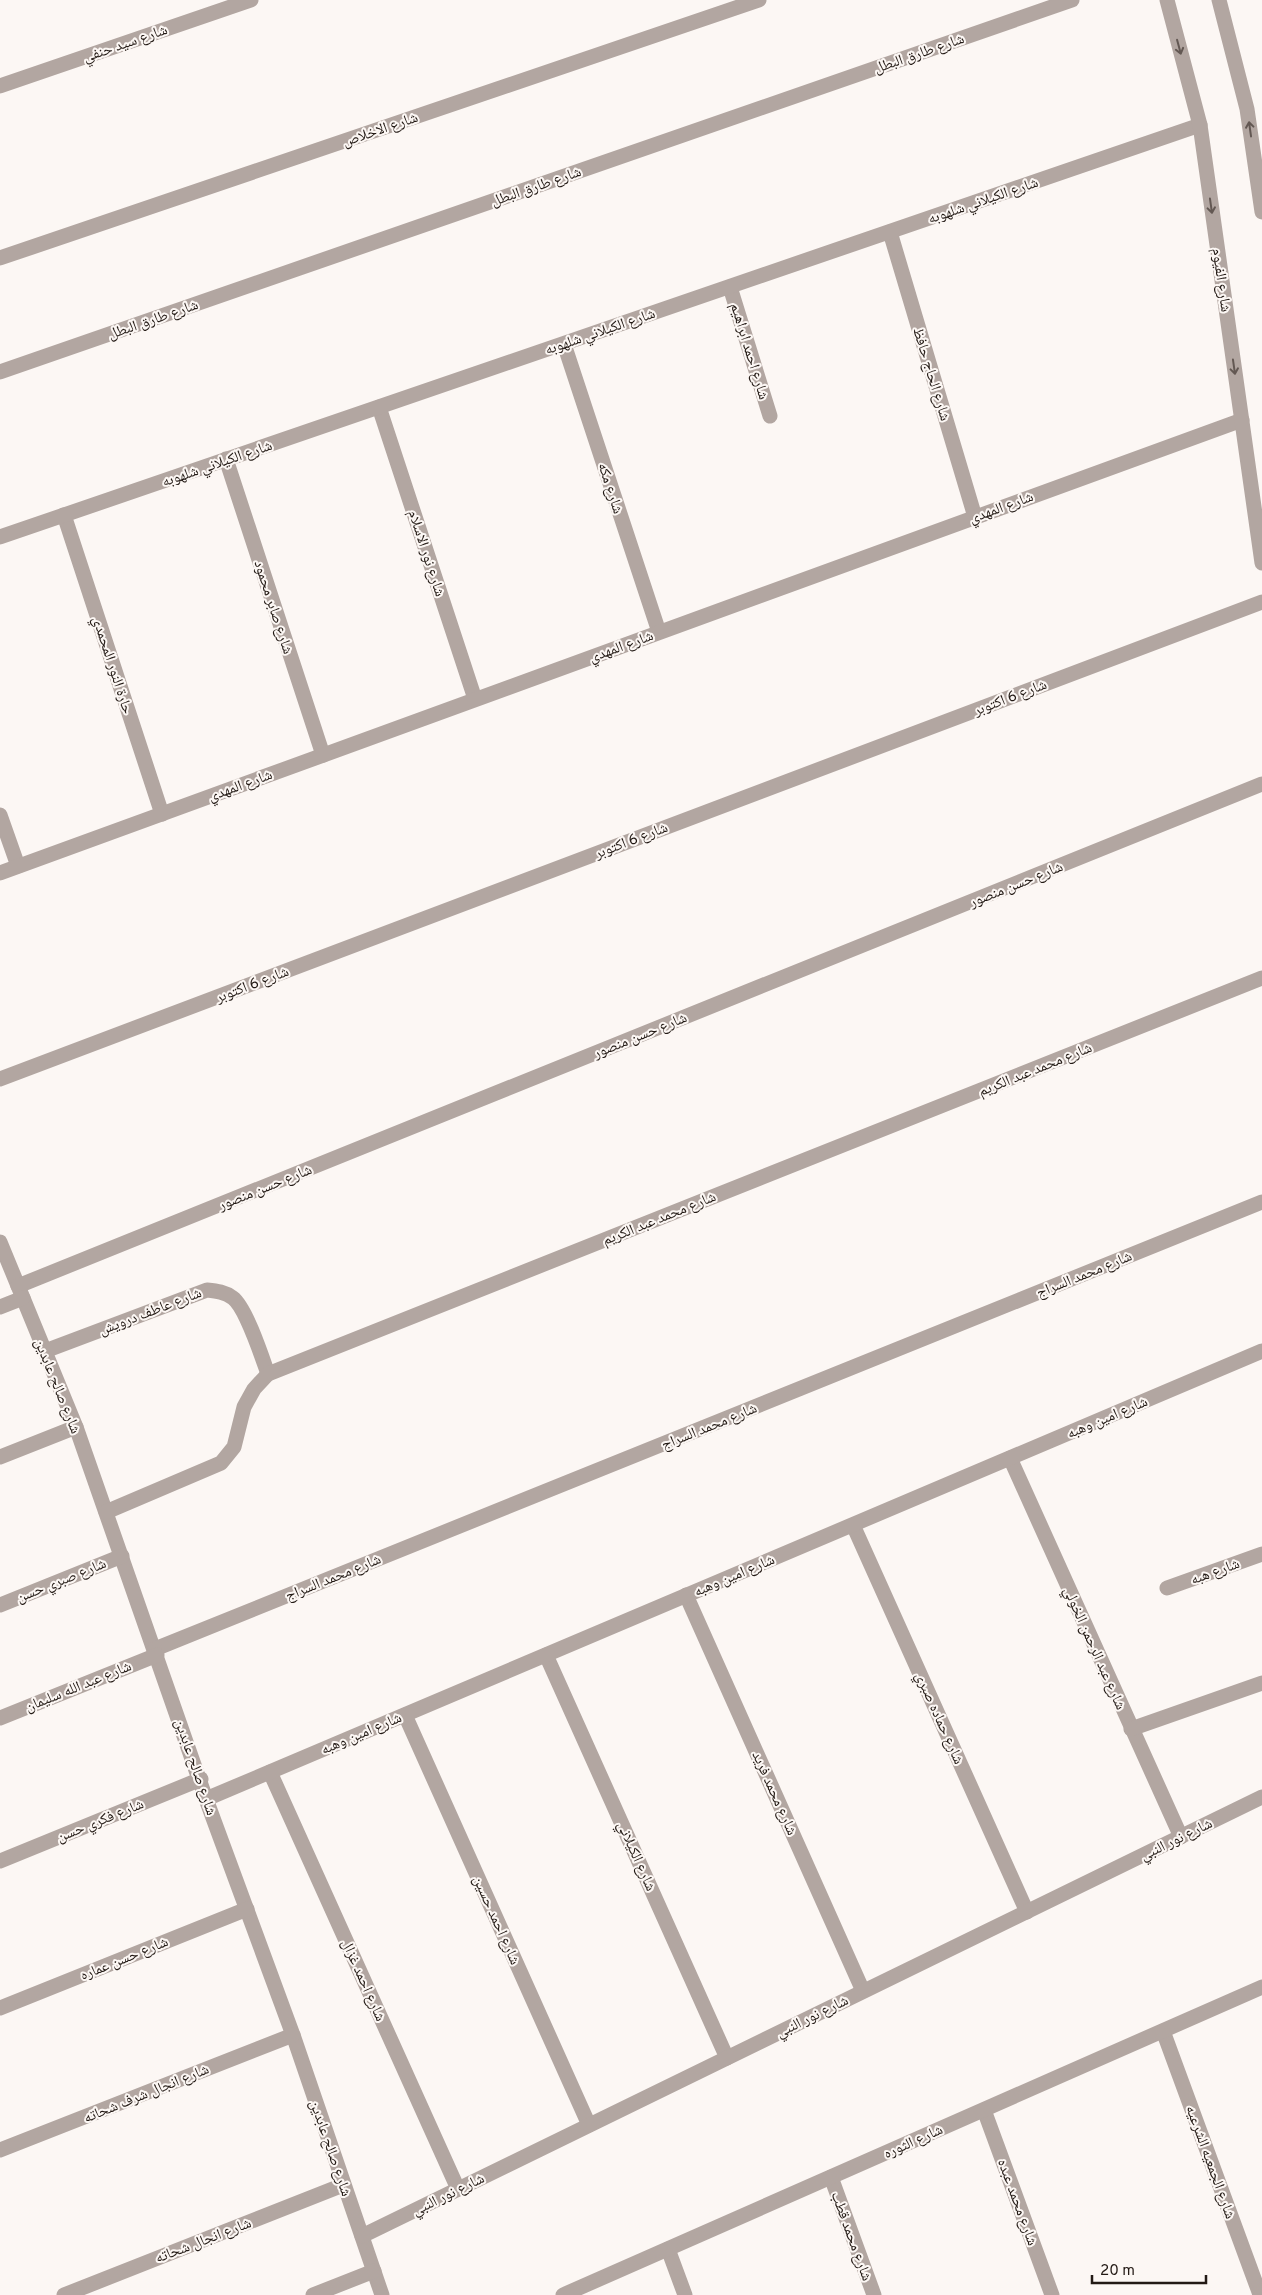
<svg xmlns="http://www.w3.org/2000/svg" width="1262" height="2295" font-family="Overpass,'Noto Naskh Arabic',sans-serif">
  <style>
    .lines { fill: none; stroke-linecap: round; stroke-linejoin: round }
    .minor { stroke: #b2a6a1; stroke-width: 15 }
    .tertiary { stroke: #b2a6a1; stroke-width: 15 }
    .oneway { stroke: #635853 }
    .labels { text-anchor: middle; stroke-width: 4; stroke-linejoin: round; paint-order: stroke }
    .street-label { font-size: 15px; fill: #221914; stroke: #fcf7f4 }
  </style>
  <rect width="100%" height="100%" fill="#fcf7f4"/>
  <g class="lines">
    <g class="minor">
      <polyline points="0,86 251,0"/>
      <polyline points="890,232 975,517"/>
      <polyline points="0,258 759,0"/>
      <polyline points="730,287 770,416"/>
      <polyline points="564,344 659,632"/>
      <polyline points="0,372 1072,0"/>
      <polyline points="379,407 475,699"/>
      <polyline points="226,459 323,755"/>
      <polyline points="64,515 162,814"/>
      <polyline points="0,537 1200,125"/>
      <polyline points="0,815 18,866"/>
      <polyline points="0,873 1242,420"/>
      <polyline points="0,1079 1262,602"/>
      <polyline points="0,1242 76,1427 206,1799 293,2035 382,2295"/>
      <polyline points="18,1286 1262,784"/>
      <polyline points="0,1307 23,1298"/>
      <path d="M45,1351L207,1290C217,1291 225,1292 233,1298C246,1308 262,1357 268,1374"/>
      <polyline points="0,1457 76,1427"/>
      <polyline points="1010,1458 1181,1837"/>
      <polyline points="106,1512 221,1463 234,1447 244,1407 254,1389 268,1374 1262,978"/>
      <polyline points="853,1525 1027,1912"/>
      <polyline points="1167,1588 1262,1554"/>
      <polyline points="686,1595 863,1991"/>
      <polyline points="0,1605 122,1556"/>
      <polyline points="155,1649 1262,1202"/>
      <polyline points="546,1655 727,2058"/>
      <polyline points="405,1715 589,2125"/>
      <polyline points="0,1718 157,1655"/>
      <polyline points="1131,1729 1262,1683"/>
      <polyline points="270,1772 458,2189"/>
      <polyline points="206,1799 1262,1351"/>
      <polyline points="0,1861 201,1779"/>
      <polyline points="0,2008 247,1909"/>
      <polyline points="1163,2031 1259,2292"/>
      <polyline points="984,2110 1052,2295"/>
      <polyline points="0,2150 293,2035"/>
      <polyline points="831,2177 874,2295"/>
      <polyline points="362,2236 1262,1797"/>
      <polyline points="668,2249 685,2295"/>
      <polyline points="64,2295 343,2185"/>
      <polyline points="313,2295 374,2271"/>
      <polyline points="563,2295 1262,1987"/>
    </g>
    <g class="tertiary">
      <polyline points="1167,0 1200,125 1262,563"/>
      <polyline points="1219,0 1247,109 1262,212"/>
    </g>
  </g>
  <defs><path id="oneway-shaft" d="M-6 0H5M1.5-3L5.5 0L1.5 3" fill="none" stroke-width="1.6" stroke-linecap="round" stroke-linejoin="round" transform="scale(1.25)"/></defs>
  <g class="oneway">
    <use href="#oneway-shaft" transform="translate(1179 47) rotate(75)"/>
    <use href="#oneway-shaft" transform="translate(1250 129) rotate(-98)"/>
    <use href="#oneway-shaft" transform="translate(1211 206) rotate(82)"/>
    <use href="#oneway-shaft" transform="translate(1234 367) rotate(82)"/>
  </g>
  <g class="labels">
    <g class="street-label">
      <text transform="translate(125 43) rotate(-19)" y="5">شارع سيد حنفي</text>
      <text transform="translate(919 53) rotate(-19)" y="5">شارع طارق البطل</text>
      <text transform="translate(380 129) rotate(-19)" y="5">شارع الاخلاص</text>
      <text transform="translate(536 186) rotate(-19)" y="5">شارع طارق البطل</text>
      <text transform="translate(983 200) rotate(-19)" y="5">شارع الكيلاني شلهوبه</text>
      <text transform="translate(1222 280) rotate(82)" y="5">شارع الفيوم</text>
      <text transform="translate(153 319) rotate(-19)" y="5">شارع طارق البطل</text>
      <text transform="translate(600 331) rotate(-19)" y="5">شارع الكيلاني شلهوبه</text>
      <text transform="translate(750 351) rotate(73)" y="5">شارع احمد ابراهيم</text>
      <text transform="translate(932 374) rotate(73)" y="5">شارع الحاج حافظ</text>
      <text transform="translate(217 463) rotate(-19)" y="5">شارع الكيلاني شلهوبه</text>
      <text transform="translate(611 488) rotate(72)" y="5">شارع مكه</text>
      <text transform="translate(1001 507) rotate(-20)" y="5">شارع المهدي</text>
      <text transform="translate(427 553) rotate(72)" y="5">شارع نور الاسلام</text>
      <text transform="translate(274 607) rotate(72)" y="5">شارع صابر محمود</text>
      <text transform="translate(621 646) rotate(-20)" y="5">شارع المهدي</text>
      <text transform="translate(113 665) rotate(72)" y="5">حارة النور المحمدي</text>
      <text transform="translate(1010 697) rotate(-21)" y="5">شارع 6 اكتوبر</text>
      <text transform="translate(240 785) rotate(-20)" y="5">شارع المهدي</text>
      <text transform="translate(631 840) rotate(-21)" y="5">شارع 6 اكتوبر</text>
      <text transform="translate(1016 884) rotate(-22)" y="5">شارع حسن منصور</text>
      <text transform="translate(252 984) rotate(-21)" y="5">شارع 6 اكتوبر</text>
      <text transform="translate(640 1035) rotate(-22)" y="5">شارع حسن منصور</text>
      <text transform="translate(1035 1069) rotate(-22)" y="5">شارع محمد عبد الكريم</text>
      <text transform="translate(265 1187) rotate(-22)" y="5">شارع حسن منصور</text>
      <text transform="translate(659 1218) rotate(-22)" y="5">شارع محمد عبد الكريم</text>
      <text transform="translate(1084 1274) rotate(-22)" y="5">شارع محمد السراج</text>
      <text transform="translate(150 1311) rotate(-21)" y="5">شارع عاطف درويش</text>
      <text transform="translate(58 1386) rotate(68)" y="5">شارع صالح عابدين</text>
      <text transform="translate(1107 1417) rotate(-23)" y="5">شارع امين وهبه</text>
      <text transform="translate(709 1426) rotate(-22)" y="5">شارع محمد السراج</text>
      <text transform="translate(1215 1571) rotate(-20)" y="5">شارع هبه</text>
      <text transform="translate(734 1575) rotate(-23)" y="5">شارع امين وهبه</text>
      <text transform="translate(333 1577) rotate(-22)" y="5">شارع محمد السراج</text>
      <text transform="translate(61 1580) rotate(-22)" y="5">شارع صبري حسن</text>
      <text transform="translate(1095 1648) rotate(66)" y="5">شارع عبد الرحمن الخولي</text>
      <text transform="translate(78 1686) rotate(-22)" y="5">شارع عبد الله سليمان</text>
      <text transform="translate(940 1718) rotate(66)" y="5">شارع حماده صبري</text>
      <text transform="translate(361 1733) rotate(-23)" y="5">شارع امين وهبه</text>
      <text transform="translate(196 1767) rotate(71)" y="5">شارع صالح عابدين</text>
      <text transform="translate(775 1793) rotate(66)" y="5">شارع محمد فريد</text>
      <text transform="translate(100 1820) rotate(-22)" y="5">شارع فكري حسن</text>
      <text transform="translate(1176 1839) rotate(-26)" y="5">شارع نور النبي</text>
      <text transform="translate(637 1856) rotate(66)" y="5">شارع الكيلاني</text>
      <text transform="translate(497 1920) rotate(66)" y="5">شارع احمد حسين</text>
      <text transform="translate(124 1958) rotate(-22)" y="5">شارع حسن عماره</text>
      <text transform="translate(364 1980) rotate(66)" y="5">شارع احمد غزال</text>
      <text transform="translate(812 2016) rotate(-26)" y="5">شارع نور النبي</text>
      <text transform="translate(146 2093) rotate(-22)" y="5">شارع انجال شرف شحاته</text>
      <text transform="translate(913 2141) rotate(-24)" y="5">شارع الثوره</text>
      <text transform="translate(331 2148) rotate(71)" y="5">شارع صالح عابدين</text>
      <text transform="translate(1211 2162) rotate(70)" y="5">شارع الجمعيه الشرعيه</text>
      <text transform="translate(448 2194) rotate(-26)" y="5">شارع نور النبي</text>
      <text transform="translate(1018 2202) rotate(70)" y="5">شارع محمد عبده</text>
      <text transform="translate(852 2236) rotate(70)" y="5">شارع محمد قطب</text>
      <text transform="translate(203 2240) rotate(-21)" y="5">شارع انجال شحاته</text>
    </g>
  </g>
  <path d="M1092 2275v8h114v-8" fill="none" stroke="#221914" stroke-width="2.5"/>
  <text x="1100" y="2275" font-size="15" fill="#221914" stroke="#fcf7f4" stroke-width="4" paint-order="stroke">20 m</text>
</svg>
